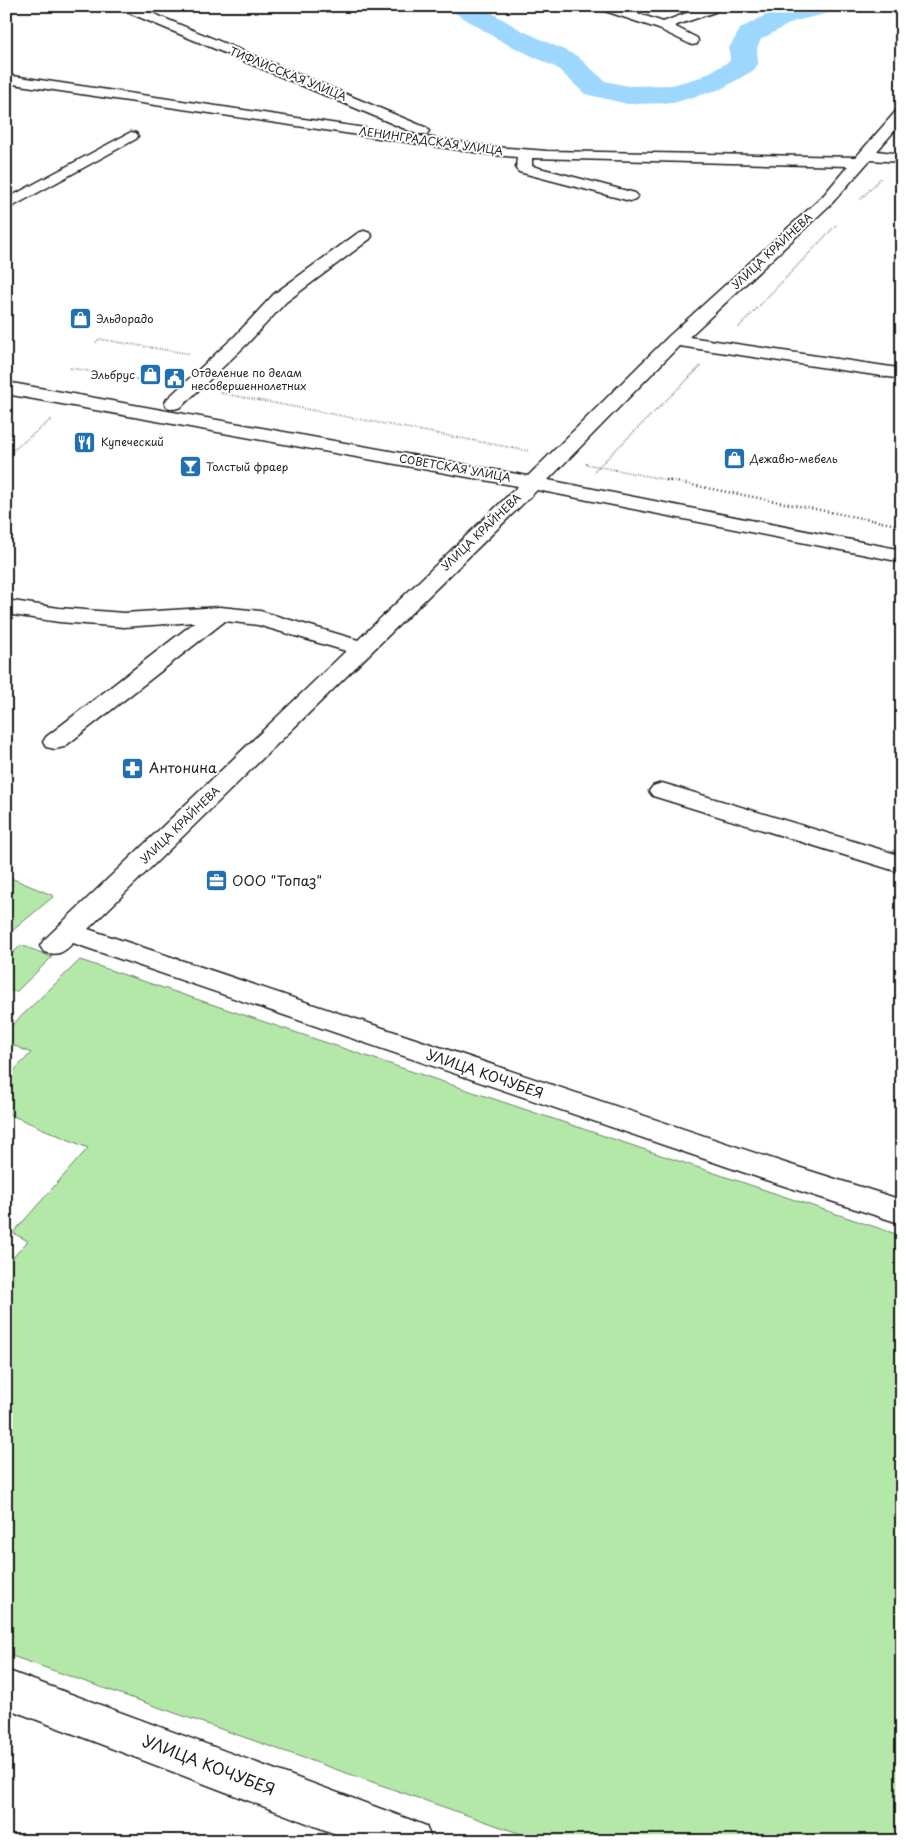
<svg xmlns="http://www.w3.org/2000/svg" width="908" height="1847" font-family="'Playpen Sans',sans-serif">
  <style>
    .green { fill: #b4e8a9; stroke: #688262 }
    .lines { fill: none; stroke-linecap: round; stroke-linejoin: round }
    .river { fill: #9dd7fd; fill-rule: evenodd }
    .minor-casing { stroke: #1c1c1c; stroke-width: 3 }
    .path-far1 { stroke: #1c1c1c; stroke-width: 2; stroke-dasharray: 0.5 2; stroke-linecap: butt }
    .path { stroke: #1c1c1c; stroke-width: 2.5; stroke-dasharray: 1 3; stroke-linecap: butt }
    .minor { fill: #fff; fill-rule: evenodd }
    .labels { text-anchor: middle; stroke-width: 4; stroke-linejoin: round; paint-order: stroke }
    .far-street-label { font-size: 11px; fill: #1c1c1c; stroke: #fff }
    .far-poi-label { font-size: 11px; fill: #1c1c1c; stroke: #fff; text-anchor: start }
    .poi-label { font-size: 14px; fill: #1c1c1c; stroke: #fff; text-anchor: start }
    .street-label { font-size: 14px; fill: #1c1c1c; stroke: #fff }
    .near-street-label { font-size: 16px; fill: #1c1c1c; stroke: #fff }
  </style>
  <rect width="100%" height="100%" fill="#fff"/>
  <filter id="ink" filterUnits="userSpaceOnUse"><feTurbulence type="fractalNoise" baseFrequency=".02" numOctaves="2"/><feDisplacementMap in="SourceGraphic" scale="10" xChannelSelector="R" yChannelSelector="G"/><feConvolveMatrix kernelMatrix="1 2 1 2 8 2 1 2 1" color-interpolation-filters="sRGB"/></filter>
  <g filter="url(#ink)">
    <g class="green">
      <polygon points="6,876 54,896 6,936"/>
      <polygon points="21,945 52,957 16,992 6,988 6,960"/>
      <polygon points="80,960 902,1236 902,1841 541,1841 6,1654 6,1265 28,1241 13,1233 88,1148 6,1113 6,1079 31,1053 6,1042 6,1031"/>
    </g>
    <g class="lines">
      <polygon class="river" points="448,6 480,6 521,30 577,56 605,81 628,86 672,85 701,77 730,61 729,48 741,28 778,9 791,6 842,6 838,11 795,21 761,39 757,48 758,64 754,70 721,89 673,103 628,104 585,94 557,68 503,42 452,11"/>
      <defs>
        <g id="minor">
          <polygon points="118,6 135,6 427,128 429,131 427,134 417,134 120,9"/>
          <polygon points="597,6 616,6 663,22 705,6 717,6 715,12 674,26 697,38 698,41 697,44 692,45 659,29 599,9"/>
          <path d="M6,75L494,147L547,151L856,157L897,110L902,109V122L877,151L902,154V162L870,160L832,203L689,337L898,368L902,369V379L679,346L548,480L902,550V562L537,490L88,929L785,1163L902,1200V1224L763,1179L73,943C63,953 58,956 44,952L40,946L44,940L346,651L258,625L225,621L64,747L55,749L46,747L43,742L46,737L195,622L124,627L59,622L6,614V600L59,608L124,613L220,607L260,611L358,640L518,486L6,394V382L528,476L669,336L822,197L848,166L532,158V166L635,193L638,196L635,199L630,201L519,172L516,169L517,157L494,155L6,83Z"/>
          <polygon points="131,132 136,133 138,136 136,139 6,210 6,199"/>
          <polygon points="364,231 370,233 372,236 370,239 286,302 247,344 181,407 174,409 167,407 165,403 167,399 235,336 274,294 358,233"/>
          <polygon points="662,783 902,856 902,873 653,796 649,791 653,786"/>
          <polygon points="6,1670 411,1820 426,1826 432,1841 354,1841 6,1708"/>
        </g>
      </defs>
      <use href="#minor" class="minor-casing"/>
      <g class="path-far1">
        <polyline points="861,199 881,178"/>
        <polyline points="739,327 836,225"/>
        <polyline points="96,342 99,339 191,354"/>
        <polyline points="70,368 160,383"/>
        <polyline points="220,393 529,451"/>
        <polyline points="6,456 52,419"/>
        <polyline points="586,464 672,481"/>
        <polyline points="593,472 701,366"/>
      </g>
      <polyline class="path" points="666,480 902,526"/>
      <use href="#minor" class="minor"/>
    </g>
  </g>
  <defs>
    <symbol id="shop-square" viewBox="-11 -11 22 22"><rect x="-9" y="-9" width="18" height="18" rx="4" fill="#1f6fb2" stroke="#fff"/><path d="M-5-2.5h2.3a2.7 3.5 0 0 1 5.4 0H5L5.5 6h-11ZM-1.5-2.5h3a1.5 2.3 0 0 0-3 0Z" fill="#fff"/></symbol>
    <symbol id="civic-square" viewBox="-11 -11 22 22"><rect x="-9" y="-9" width="18" height="18" rx="4" fill="#1f6fb2" stroke="#fff"/><path d="M-.6-6.5H3V-4.5H.6V-3L4-1V1h2V6H-6V1h2V-1L-.6-3ZM-1.2 2.5V6h2.4V2.5Z" fill="#fff"/></symbol>
    <symbol id="restaurant-square" viewBox="-11 -11 22 22"><rect x="-9" y="-9" width="18" height="18" rx="4" fill="#1f6fb2" stroke="#fff"/><path d="M-5-6h1v4h1v-4h1v4h1v-4h1v5L-1.5 .5V6h-2V.5L-5-1ZM5-6V6H3V1.5H1.5Q1.5-4 5-6Z" fill="#fff"/></symbol>
    <symbol id="bar-square" viewBox="-11 -11 22 22"><rect x="-9" y="-9" width="18" height="18" rx="4" fill="#1f6fb2" stroke="#fff"/><path d="M-6-5H6L.8 .8V4.5H3.5V6h-7V4.5H-.8V.8Z" fill="#fff"/></symbol>
    <symbol id="pharmacy-square" viewBox="-11 -11 22 22"><rect x="-9" y="-9" width="18" height="18" rx="4" fill="#1f6fb2" stroke="#fff"/><path d="M-2-6h4v4h4v4h-4v4h-4v-4h-4v-4h4Z" fill="#fff"/></symbol>
    <symbol id="office-square" viewBox="-11 -11 22 22"><rect x="-9" y="-9" width="18" height="18" rx="4" fill="#1f6fb2" stroke="#fff"/><path d="M-6-3h4V-5.5h4V-3h4V5H-6ZM-1-4.5V-3h2v-1.5ZM-6 0V1H6V0Z" fill="#fff"/></symbol>
  </defs>
  <g fill-rule="evenodd">
    <use href="#shop-square" x="68" y="306" width="25" height="25"/>
    <use href="#shop-square" x="138" y="362" width="25" height="25"/>
    <use href="#civic-square" x="162" y="366" width="25" height="25"/>
    <use href="#restaurant-square" x="72" y="430" width="25" height="25"/>
    <use href="#shop-square" x="722" y="446" width="25" height="25"/>
    <use href="#bar-square" x="178" y="454" width="25" height="25"/>
    <use href="#pharmacy-square" x="120" y="756" width="25" height="25"/>
    <use href="#office-square" x="204" y="868" width="25" height="25"/>
  </g>
  <g class="labels">
    <g class="far-street-label">
      <text transform="translate(288 74) rotate(22)" y="4">ТИФЛИССКАЯ УЛИЦА</text>
      <text transform="translate(431 141) rotate(8)" y="4">ЛЕНИНГРАДСКАЯ УЛИЦА</text>
      <text transform="translate(772 251) rotate(-43)" y="4">УЛИЦА КРАЙНЕВА</text>
      <text transform="translate(455 468) rotate(10)" y="4">СОВЕТСКАЯ УЛИЦА</text>
      <text transform="translate(481 532) rotate(-44)" y="4">УЛИЦА КРАЙНЕВА</text>
      <text transform="translate(180 825) rotate(-44)" y="4">УЛИЦА КРАЙНЕВА</text>
    </g>
    <g class="far-poi-label">
      <text x="96" y="323">Эльдорадо</text>
      <text x="191" y="377">Отделение по делам<tspan x="191" dy="13">несовершеннолетних</tspan></text>
      <text x="135" y="379" text-anchor="end">Эльбрус</text>
      <text x="101" y="446">Купеческий</text>
      <text x="750" y="463">Дежавю-мебель</text>
      <text x="206" y="471">Толстый фраер</text>
    </g>
    <g class="poi-label">
      <text x="149" y="773">Антонина</text>
      <text x="232" y="886">ООО "Топаз"</text>
    </g>
    <g class="street-label">
      <text transform="translate(485 1074) rotate(19)" y="5">УЛИЦА КОЧУБЕЯ</text>
    </g>
    <g class="near-street-label">
      <text transform="translate(209 1765) rotate(21)" y="6">УЛИЦА КОЧУБЕЯ</text>
    </g>
  </g>
  <rect width="908" height="1847" fill="none" stroke="#fff" stroke-width="25"/>
  <rect x="12" y="12" width="883" height="1822" fill="none" stroke="#1c1c1c" stroke-width="2" filter="url(#ink)"/>
</svg>
